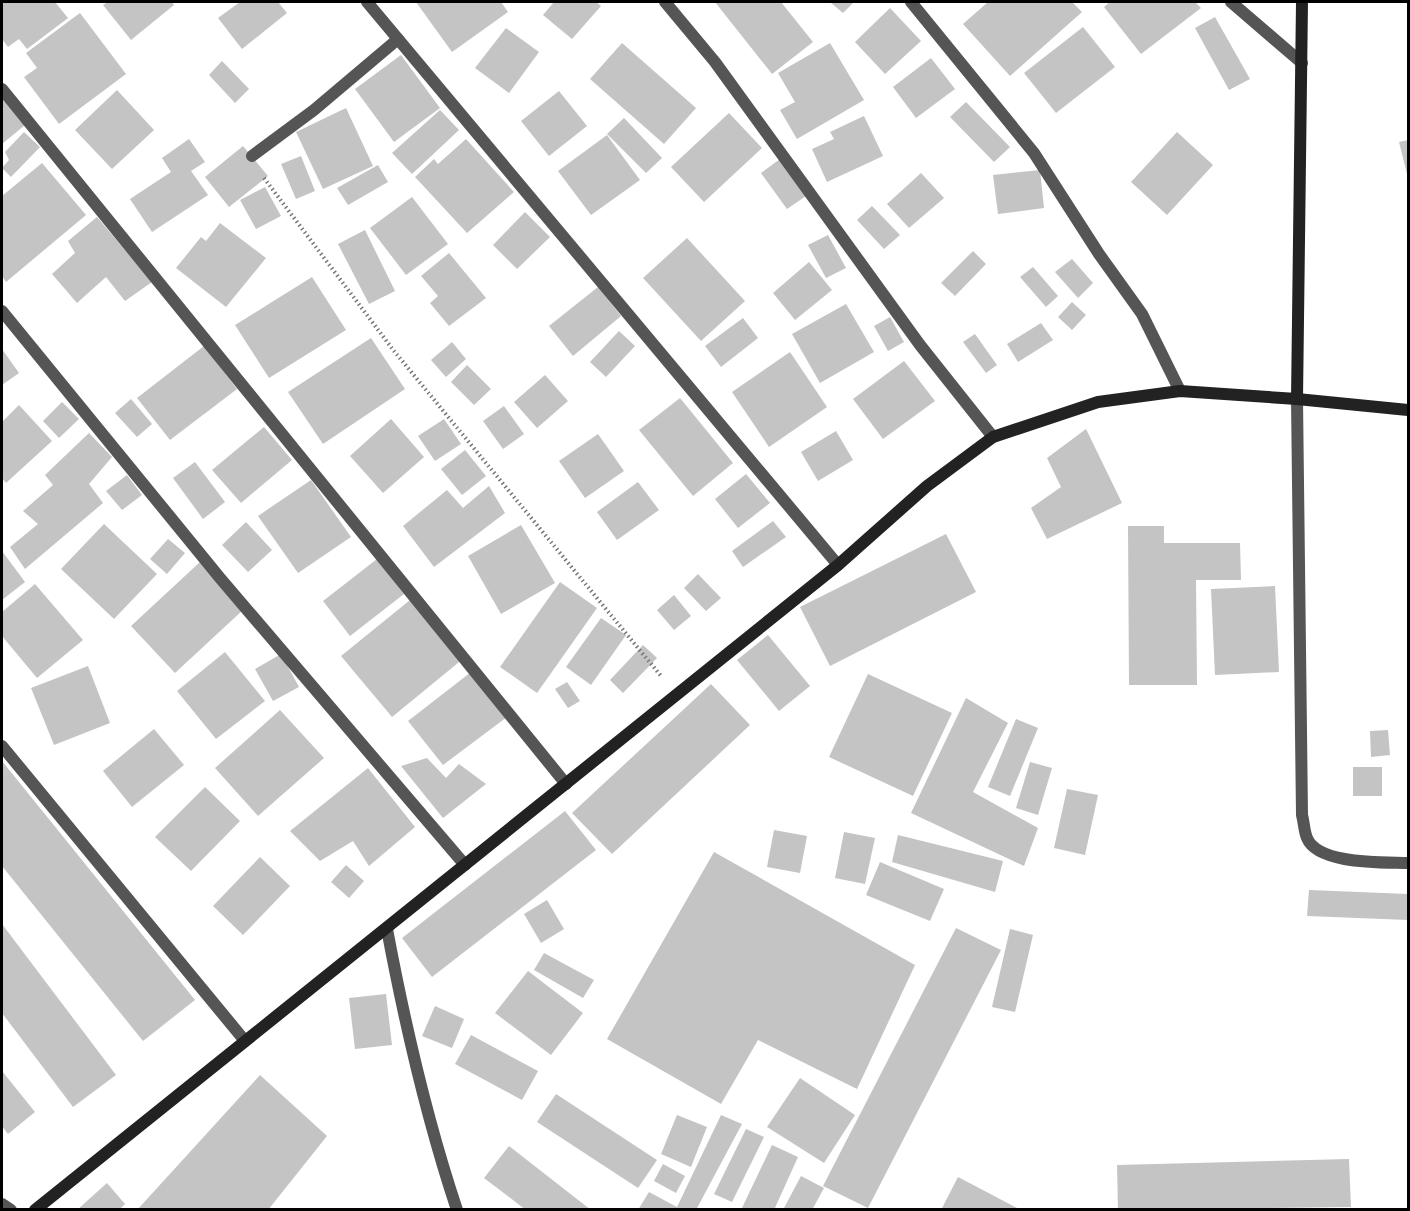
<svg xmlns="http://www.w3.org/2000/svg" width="1410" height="1211" font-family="'Asap Condensed',sans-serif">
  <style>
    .building { fill: #c4c4c4 }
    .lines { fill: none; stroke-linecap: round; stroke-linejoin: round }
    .path { stroke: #777; stroke-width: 4; stroke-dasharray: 1.5 3; stroke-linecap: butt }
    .street { stroke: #555; stroke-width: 12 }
    .secondary { stroke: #222; stroke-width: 12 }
  </style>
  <rect width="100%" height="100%" fill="#fff"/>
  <g class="building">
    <polygon points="2,2 55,2 68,18 27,49 19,39 8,47 2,39"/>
    <polygon points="108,2 172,2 174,5 131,40 103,5"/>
    <polygon points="240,2 278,2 287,13 242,49 218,18"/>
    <polygon points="416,2 501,2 508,12 452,52"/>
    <polygon points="554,2 596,2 601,6 572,39 543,15"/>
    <polygon points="715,2 781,2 813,42 772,74"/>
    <polygon points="830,2 854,2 843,13"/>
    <polygon points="988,2 1072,2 1082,12 1010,76 963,24"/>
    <polygon points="1110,2 1195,2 1201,8 1141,54 1104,7"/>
    <polygon points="890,8 921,41 885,74 855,42"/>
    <polygon points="80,13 126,74 59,124 24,77 37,68 26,53"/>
    <polygon points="1215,17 1250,79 1229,90 1195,28"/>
    <polygon points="1083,27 1115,67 1056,113 1024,73"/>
    <polygon points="506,28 539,52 509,93 475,68"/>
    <polygon points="622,43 696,108 664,144 590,79"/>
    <polygon points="830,43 864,100 797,139 780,110 795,102 778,73"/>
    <polygon points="401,55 440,108 394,142 355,89"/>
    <polygon points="931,58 955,89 916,118 893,87"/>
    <polygon points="222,61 249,89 235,103 209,75"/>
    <polygon points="117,90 154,130 112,169 75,130"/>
    <polygon points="559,91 587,126 549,156 521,121"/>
    <polygon points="2,98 25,125 2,144"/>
    <polygon points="966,102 1010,147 994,162 950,117"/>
    <polygon points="346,108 373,166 323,189 296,132"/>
    <polygon points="440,110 459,130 412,174 392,153"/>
    <polygon points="729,113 762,148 704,202 671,167"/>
    <polygon points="864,116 883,156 827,182 812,149 834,139 830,132"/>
    <polygon points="624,118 662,158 646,173 607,134"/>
    <polygon points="24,132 40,147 11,177 2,168 9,160 5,152"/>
    <polygon points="1177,132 1213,165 1167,215 1131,182"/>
    <polygon points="607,135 640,180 591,215 558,171"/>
    <polygon points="189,139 205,162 191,171 208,195 152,232 130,199 171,172 162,158"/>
    <polygon points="466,139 514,192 467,233 415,177 434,159 438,164"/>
    <polygon points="1408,140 1408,178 1399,142"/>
    <polygon points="243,146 268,176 229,207 205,177"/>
    <polygon points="301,156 315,191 296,199 281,164"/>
    <polygon points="780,159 806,196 787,209 761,173"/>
    <polygon points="42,163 86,215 6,282 2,276 2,196"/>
    <polygon points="378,165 388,182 348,205 337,188"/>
    <polygon points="1040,170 1044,208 998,214 993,175"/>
    <polygon points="921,173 944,198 909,228 887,204"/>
    <polygon points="265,187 281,216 256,229 240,200"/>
    <polygon points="412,197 448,244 406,275 370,228"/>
    <polygon points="872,206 900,235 884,249 857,220"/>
    <polygon points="525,212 550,237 517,269 493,245"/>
    <polygon points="97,217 152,282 125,301 106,277 77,303 52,274 75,253 68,241"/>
    <polygon points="220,223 266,258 226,307 176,268 201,237 206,241"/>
    <polygon points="365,230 395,291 369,304 338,244"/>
    <polygon points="828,235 846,268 826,278 808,245"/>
    <polygon points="687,238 745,301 701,341 643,278"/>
    <polygon points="973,251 986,264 955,296 941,283"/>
    <polygon points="449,253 486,298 449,326 430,303 438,296 421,276"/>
    <polygon points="1072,259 1093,283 1078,298 1055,272"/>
    <polygon points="809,262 832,290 795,320 773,293"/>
    <polygon points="1033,267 1058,296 1046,307 1020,277"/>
    <polygon points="312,277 346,330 269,378 235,325"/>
    <polygon points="598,287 621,316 573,356 549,326"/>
    <polygon points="1072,302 1086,315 1072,330 1058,317"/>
    <polygon points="846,304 874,352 820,383 792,334"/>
    <polygon points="890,317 904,342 888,351 874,326"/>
    <polygon points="743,318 758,338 721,367 705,346"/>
    <polygon points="1041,323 1053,340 1018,362 1007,344"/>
    <polygon points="619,331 635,346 606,377 590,362"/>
    <polygon points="975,334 997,365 986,373 963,342"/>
    <polygon points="371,338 405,389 323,444 288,392"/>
    <polygon points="452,342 466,359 446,377 431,360"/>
    <polygon points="204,346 237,389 170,440 137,398"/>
    <polygon points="2,349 19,373 2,385"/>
    <polygon points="790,352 827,407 769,447 732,392"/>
    <polygon points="904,361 935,401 883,439 853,399"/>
    <polygon points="467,365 491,389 474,405 451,382"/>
    <polygon points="545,375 568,401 537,428 514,402"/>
    <polygon points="680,398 733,463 693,496 639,430"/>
    <polygon points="131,399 152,424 137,437 115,413"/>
    <polygon points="62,402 79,419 59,438 43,421"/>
    <polygon points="19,405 52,441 6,483 2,478 2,422"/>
    <polygon points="504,406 524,434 503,449 483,421"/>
    <polygon points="391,419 424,457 383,493 350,456"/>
    <polygon points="444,419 461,444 435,461 418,436"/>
    <polygon points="264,427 292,460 241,503 212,470"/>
    <polygon points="1086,429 1122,503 1047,539 1031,508 1061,487 1047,458"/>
    <polygon points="836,431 853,460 818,481 801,452"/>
    <polygon points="89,433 112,457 89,484 103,503 25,569 10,547 38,524 23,511 53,485 45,475"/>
    <polygon points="598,434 624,471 585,498 559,461"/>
    <polygon points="465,450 486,476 462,495 441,469"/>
    <polygon points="195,462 225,502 203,519 173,478"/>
    <polygon points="746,474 770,503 738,528 715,499"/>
    <polygon points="127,475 142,495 122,510 106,491"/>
    <polygon points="311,480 351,537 298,573 258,516"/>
    <polygon points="638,482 659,510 617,540 597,512"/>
    <polygon points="489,486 505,513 434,567 403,526 447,490 463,508"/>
    <polygon points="773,521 786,537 743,567 732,551"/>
    <polygon points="246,522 272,550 248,572 222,545"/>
    <polygon points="104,524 157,574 114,619 61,569"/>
    <polygon points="521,525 555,583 501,614 468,556"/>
    <polygon points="1128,526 1164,526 1164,543 1240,543 1241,580 1196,580 1197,685 1129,685"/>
    <polygon points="946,534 976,592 830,666 800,607"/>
    <polygon points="168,539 185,553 167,574 150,559"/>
    <polygon points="2,551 25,582 2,600"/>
    <polygon points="377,559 404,594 350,636 323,601"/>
    <polygon points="200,562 244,609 175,673 131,626"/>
    <polygon points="698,574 721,598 706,611 684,588"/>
    <polygon points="560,582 597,608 537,693 500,667"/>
    <polygon points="35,584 83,640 37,678 2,636 2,612"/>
    <polygon points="1275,586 1279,672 1215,675 1211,589"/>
    <polygon points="674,595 691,616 674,630 657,610"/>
    <polygon points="415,596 464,658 392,717 341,656"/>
    <polygon points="601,618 626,635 591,685 566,667"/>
    <polygon points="768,635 810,686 779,711 737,660"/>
    <polygon points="643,645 657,658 623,693 610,680"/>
    <polygon points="225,652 265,701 216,739 177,691"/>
    <polygon points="281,654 299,687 273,701 255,669"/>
    <polygon points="88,666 110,723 54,745 31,688"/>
    <polygon points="475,669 511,714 443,765 408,721"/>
    <polygon points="868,674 952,713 913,796 829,757"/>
    <polygon points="567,682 580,701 568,708 555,689"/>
    <polygon points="711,684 750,725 612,854 572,813"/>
    <polygon points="966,698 1008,723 973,792 1038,828 1024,866 911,813"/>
    <polygon points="280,710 324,758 258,816 215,768"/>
    <polygon points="1016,719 1038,728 1010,796 988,787"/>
    <polygon points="154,729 184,765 132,807 103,771"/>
    <polygon points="1388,730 1390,755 1371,757 1370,731"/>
    <polygon points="427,758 446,778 459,764 486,784 443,818 401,766"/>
    <polygon points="2,761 195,1000 143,1041 2,866"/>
    <polygon points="1030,762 1052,768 1038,815 1016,808"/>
    <rect x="1353" y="767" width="29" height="29"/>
    <polygon points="368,768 415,827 369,866 353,841 320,861 290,831"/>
    <polygon points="205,787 240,821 191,871 155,837"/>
    <polygon points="1067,789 1098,795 1085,855 1054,848"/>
    <polygon points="565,811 596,850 432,977 402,938"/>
    <polygon points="774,830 807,836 800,873 767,867"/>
    <polygon points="844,832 875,838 865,884 835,878"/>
    <polygon points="898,835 1003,861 995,892 892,862"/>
    <polygon points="714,852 915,965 857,1089 758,1040 721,1104 607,1039"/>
    <polygon points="260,857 290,886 243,935 213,906"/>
    <polygon points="880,862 944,889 930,921 866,895"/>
    <polygon points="346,865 364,881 349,898 331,882"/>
    <polygon points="1309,890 1408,894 1408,920 1307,916"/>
    <polygon points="547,900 564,929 541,943 524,914"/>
    <polygon points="2,924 116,1075 73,1107 2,1013"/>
    <polygon points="956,928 1001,950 868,1208 823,1186"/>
    <polygon points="1010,929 1033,935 1015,1012 992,1007"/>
    <polygon points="544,953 594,980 583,998 534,970"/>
    <polygon points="528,971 583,1013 551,1055 495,1013"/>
    <polygon points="386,994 392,1045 355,1049 349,998"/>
    <polygon points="435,1006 464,1019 452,1048 422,1036"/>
    <polygon points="471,1035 538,1071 522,1100 455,1064"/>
    <polygon points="2,1071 35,1112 8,1134 2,1126"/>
    <polygon points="260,1075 327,1136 268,1210 137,1210"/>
    <polygon points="800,1078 855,1115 824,1163 767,1127"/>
    <polygon points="556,1094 657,1160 638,1188 537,1122"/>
    <polygon points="677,1115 707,1127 691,1167 661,1154"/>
    <polygon points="721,1115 742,1124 696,1210 638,1210 649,1192 677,1207"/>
    <polygon points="746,1129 764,1137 732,1202 714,1194"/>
    <polygon points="772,1145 798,1157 774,1210 741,1210"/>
    <polygon points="509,1146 591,1210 526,1210 484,1178"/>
    <polygon points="1349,1159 1351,1207 1118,1210 1117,1165"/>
    <polygon points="663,1164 685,1176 676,1193 654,1181"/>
    <polygon points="801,1176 824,1188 812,1210 783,1210"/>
    <polygon points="958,1177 1021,1210 941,1210"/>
    <polygon points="107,1183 125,1204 119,1210 77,1210"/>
  </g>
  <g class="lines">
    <polyline class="path" points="264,178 394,351 661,676"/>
    <g class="street">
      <polyline points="367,2 838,565"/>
      <polyline points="665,2 715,62 920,345 993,437"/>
      <polyline points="911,2 1034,153 1099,254 1142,314 1180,391"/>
      <polyline points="1231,2 1302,63"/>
      <polyline points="2,89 566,784"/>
      <polyline points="252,156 314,110 398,39"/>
      <polyline points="2,311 220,578 465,865"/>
      <path d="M1297,399L1302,815C1304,822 1304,831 1307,838C1318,865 1384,862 1408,863"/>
      <polyline points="2,746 245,1041"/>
      <path d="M387,929C405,1025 426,1117 457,1210"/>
      <polyline points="2,1204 11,1210"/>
    </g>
    <g class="secondary">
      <polyline points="1297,399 1408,410"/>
      <polyline points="35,1210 838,565 927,486 993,437 1098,402 1180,391 1297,399 1302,2"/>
    </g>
  </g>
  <rect width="1410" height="1211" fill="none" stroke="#000000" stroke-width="6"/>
</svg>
